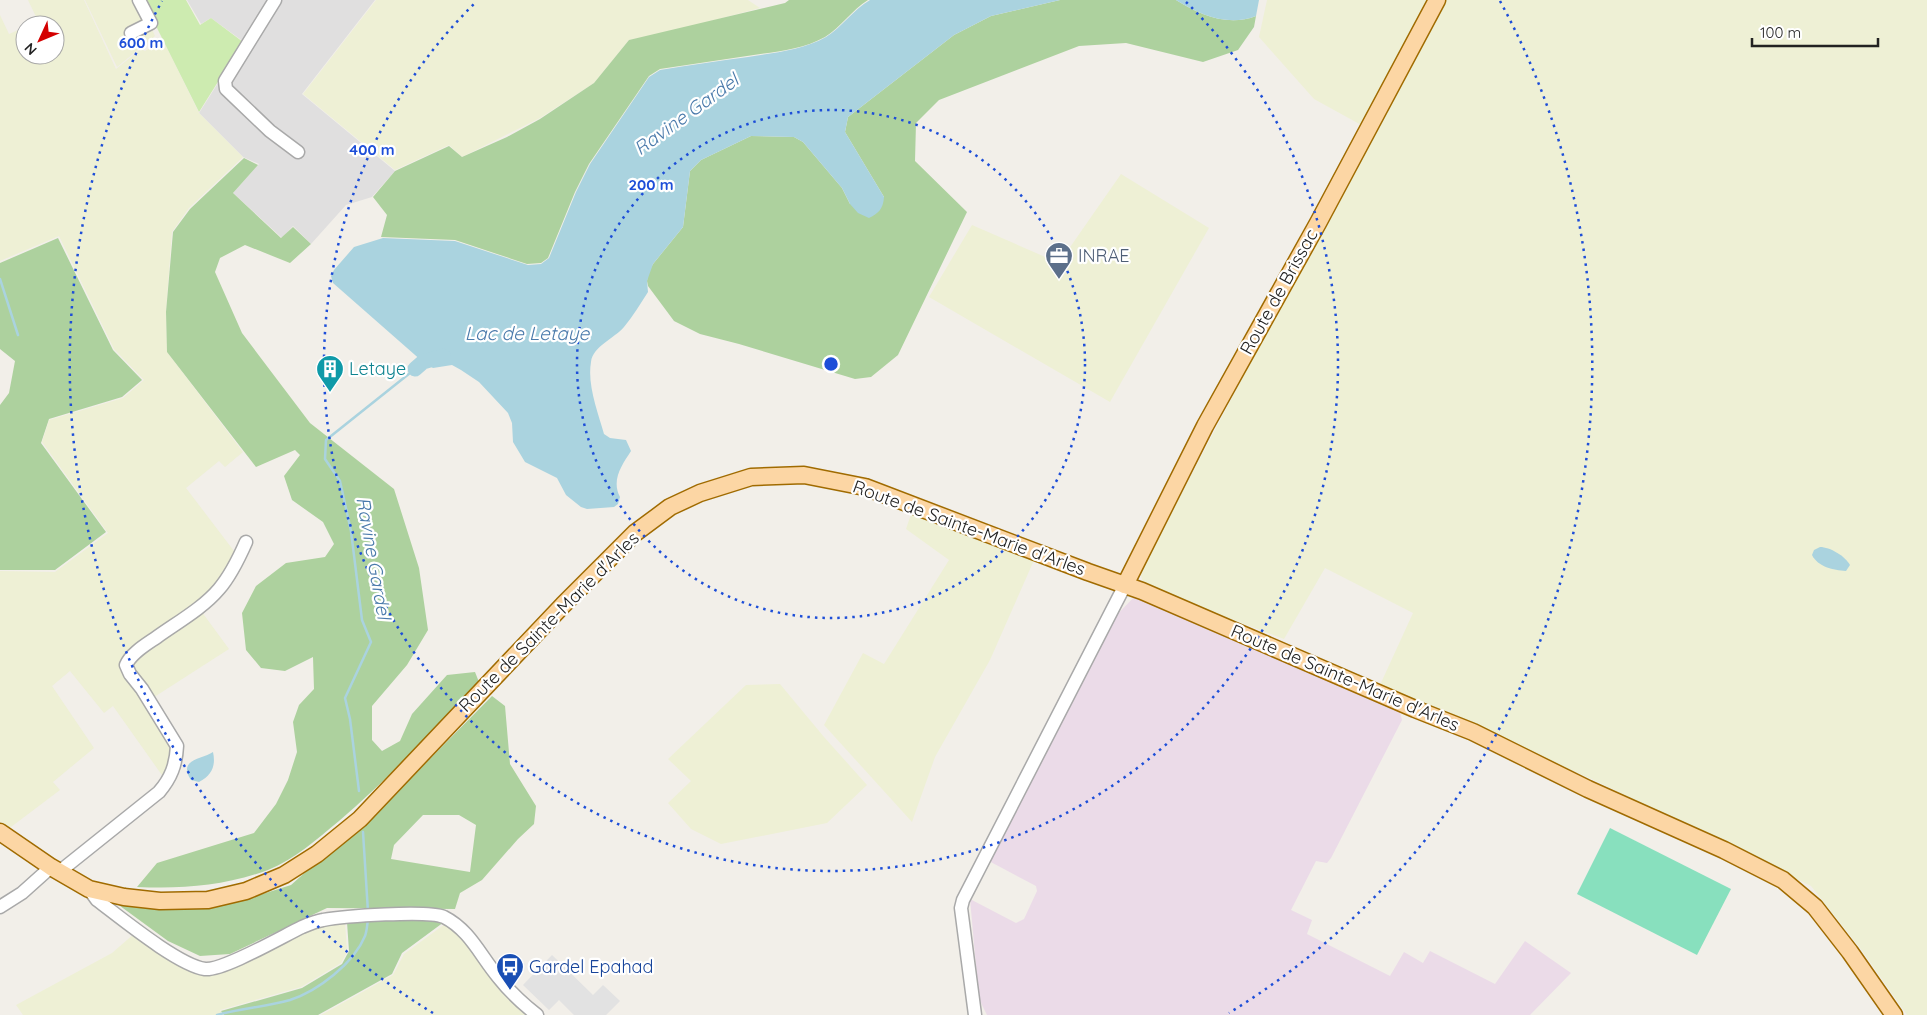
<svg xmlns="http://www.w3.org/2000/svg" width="1927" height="1015" font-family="Quicksand,sans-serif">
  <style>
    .residential { fill: #e0dfdf }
    .industrial { fill: #ebdbe8 }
    .farmland { fill: #eef0d5 }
    .grass { fill: #cdebb0 }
    .forest { fill: #add19e; fill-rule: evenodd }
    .pitch { fill: #88e0be }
    .parking { fill: #e2e2e2 }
    .water { fill: #aad3df }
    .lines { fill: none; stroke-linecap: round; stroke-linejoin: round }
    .stream { stroke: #aad3df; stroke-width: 2.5 }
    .river { stroke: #aad3df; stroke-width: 15 }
    .minor-casing { stroke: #a9a9a9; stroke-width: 15 }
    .major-casing { stroke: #a06b00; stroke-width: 19 }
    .minor { stroke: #fff; stroke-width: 12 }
    .major { stroke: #fcd6a4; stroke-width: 16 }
    .ring { fill: none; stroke: #1d4ed8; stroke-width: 2.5; stroke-dasharray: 2.5 5 }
    .labels { text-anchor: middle; stroke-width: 4.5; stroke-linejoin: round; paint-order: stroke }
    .service-label { font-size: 18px; fill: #4e5e75; stroke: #fff; text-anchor: start }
    .street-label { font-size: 18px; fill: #222; stroke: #fff }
    .culture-label { font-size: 18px; fill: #0d838f; stroke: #fff; text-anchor: start }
    .transit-label { font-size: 18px; fill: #164399; stroke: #fff; text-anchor: start }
    .water-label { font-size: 19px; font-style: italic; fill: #4a7aab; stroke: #fff }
    .centre { fill: #1d4ed8; stroke: #fff; stroke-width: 2.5 }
    .ring-label { font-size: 15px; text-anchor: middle; font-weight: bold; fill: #1d4ed8; stroke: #fff; stroke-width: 4.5; stroke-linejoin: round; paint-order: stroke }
  </style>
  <rect width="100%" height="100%" fill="#f2efe9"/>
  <polygon class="residential" points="187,0 375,0 302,94 395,171 372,197 346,205 311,244 293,226 282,238 233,193 259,164 243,157 199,113 244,42 211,18 201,24"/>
  <polygon class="industrial" points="1136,595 1399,708 1402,720 1331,858 1327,863 1316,861 1291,910 1312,920 1307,934 1390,976 1404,952 1423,963 1430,951 1495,984 1525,941 1571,973 1530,1015 987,1015 979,999 970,899 1016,923 1024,919 1037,891 1036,886 987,860 1111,621"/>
  <g class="farmland">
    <polygon points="28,0 84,0 116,69 141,49 145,51 163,40 199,113 243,157 189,208 172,232 166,312 167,352 243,452 225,467 219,461 186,488 237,555 228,574 196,604 229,649 148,701 176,750 164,778 113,706 104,713 70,671 52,686 94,748 53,782 60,790 7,830 0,826 0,571 55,572 108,533 42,442 49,420 123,398 144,380 114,349 59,236 0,261 0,15 9,34 25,27 25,55 55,55 55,25 29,25 38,21"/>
    <polygon points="85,0 139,0 155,36 117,67"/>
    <polygon points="376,0 748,0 760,8 685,28 629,40 594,83 540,118 462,157 449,145 395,170 303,94"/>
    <polygon points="1267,0 1427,0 1363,126 1314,99 1259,37"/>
    <polygon points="1445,0 1927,0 1927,1015 1907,1015 1860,948 1811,886 1596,781 1380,685 1413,613 1325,568 1284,639 1144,586 1140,573 1247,369"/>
    <polygon points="1121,174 1209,228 1110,402 929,297 972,225 1059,263"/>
    <polygon points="913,508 1035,558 990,660 935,757 912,822 824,725 863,653 884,664 949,560 906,529"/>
    <polygon points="780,684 824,737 867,785 827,823 721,844 691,829 668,803 691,781 668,759 746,685"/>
    <polygon points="345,922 347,952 341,963 301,987 220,1010 223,1015 23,1015 16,1005 112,953 135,933 198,973 321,924"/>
    <polygon points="445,924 458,930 529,1015 321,1015 393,975 404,954"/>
  </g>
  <polygon class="grass" points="148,0 186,0 200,25 211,18 243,42 199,112 144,2"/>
  <g class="forest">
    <path d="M789,0H868C852,10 841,27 825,37C802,50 772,52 747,56C718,60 689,65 660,69L649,76L589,164L575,192L548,258L541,263L527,264L455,240L381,237L387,215L373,197L395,171L449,146L462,157L507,137L540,119L594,83L629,40L785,3Z"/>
    <path d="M1060,0H1176C1200,15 1228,27 1256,16L1254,27L1238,50L1203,62L1126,43L1079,46L939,100L916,123L915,161L967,212L898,355L871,377L855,379L739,344L700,334L674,321L648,286L647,281L648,273L653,264L683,227L690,171L701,160L751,136L794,137L803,142L842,188L850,204L884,197L845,132L848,117L954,35L991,16Z"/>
    <path d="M244,158L258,165L233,193L281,238L293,227L311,244L290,263L245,245L220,258L215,272L242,333L310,423L394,489L419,568L428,630L407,665L372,706V740L382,751L400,741L412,714L447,675L475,672L479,682C434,730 389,778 339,821C317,839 295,859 268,870C224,886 183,889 137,887L157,863L254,833L276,804L288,780L297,752L293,722L299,705L314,689L313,657L285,671L261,668L246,650L242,613L256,586L286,563L325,557L334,544L323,522L292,500L284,476L300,455L295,450L256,467L167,352L166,312L173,232L190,209Z"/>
    <polygon points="58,238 113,350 142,380 122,397 49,419 41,443 106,532 55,570 0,570 0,405 9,393 15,361 0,349 0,263"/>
    <path d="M492,696L505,706L510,764L536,806L534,824L518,839L482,880L460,893L455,909L327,908L230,954L200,956L168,941L116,903L193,908L253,897L291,885L409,780ZM423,815H459L476,825L470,872L391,859L394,845Z"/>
    <polygon points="426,917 444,922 402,953 392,974 318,1015 224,1015 221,1011 302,988 342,964 349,951 347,922"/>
  </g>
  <polygon class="pitch" points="1610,828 1731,889 1697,955 1577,894"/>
  <polygon class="parking" points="552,955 593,995 603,985 620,1001 606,1015 574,1015 559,1000 549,1010 523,985"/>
  <g class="water">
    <path d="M870,0H1060L991,16L954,35L848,117L845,132L884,197C883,209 879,213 869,218L858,213L850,204L842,188L803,142L794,137L751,136L701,160L690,171L683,227L653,264L647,281L648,292C641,303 633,316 624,327C615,338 593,346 591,362C587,385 598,412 604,434L610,438L626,440L631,451C622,465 611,480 620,497L618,504L614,507L587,509L581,507L566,495L557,478L525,462L513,442L512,423L508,413L479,382L461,370L452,365L433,368L423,362L333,283L331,276L334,270L354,247L383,238L455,241L528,265L541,264L549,258L576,192L590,164L649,77L660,70C689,65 718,61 748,57C773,53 803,50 826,37C842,27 853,10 870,0Z"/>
    <path d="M1176,0H1259L1256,16C1228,27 1200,15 1176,0Z"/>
    <path d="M1820,547C1830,547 1845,556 1850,565L1846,571C1833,570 1818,567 1812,555L1814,550Z"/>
    <path d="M213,752C216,766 212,775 199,782L191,780C177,759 203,759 213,752Z"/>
  </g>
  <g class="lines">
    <g class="stream">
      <polyline points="0,279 18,335"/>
      <polyline points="359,791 350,719 345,698 371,642 362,620 351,531 340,481 325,459 326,440 415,369"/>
      <polyline points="363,832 368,912"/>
      <path d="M217,1015C241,1008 266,1007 290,1000C318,991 354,963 365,936C367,931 367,925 368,920"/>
    </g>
    <polyline class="river" points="415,369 423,362 443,356"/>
    <defs>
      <g id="minor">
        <polyline points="275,0 225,81 226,89 270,131 298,152"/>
        <polyline points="131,33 151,23 139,0"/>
        <path d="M59,872L159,792C171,778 176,765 177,746L142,689L130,674L126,665C131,653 147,644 157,637C178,622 203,608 219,589C231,575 239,558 246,542"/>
        <path d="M89,889L97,900C121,918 178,965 205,969C223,971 283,936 302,927C309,924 316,921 323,920C344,916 428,910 444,917C470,930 481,957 499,978C510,992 523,1004 537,1015"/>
        <polyline points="0,907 22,893 51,867"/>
        <polyline points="975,1015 961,908 963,900 1125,585"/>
      </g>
      <g id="major">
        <polyline points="1125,585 1205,426 1318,223 1437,0"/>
        <polyline points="0,832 51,867 89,889 124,897 160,901 208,900 246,891 284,875 317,854 360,819 563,605 635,533 670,507 700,493 751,477 804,475 865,487 1088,572 1142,591 1415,709 1473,732 1588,789 1724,850 1783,880 1815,907 1850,952 1894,1015"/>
      </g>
    </defs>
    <use href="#minor" class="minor-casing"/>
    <use href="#major" class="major-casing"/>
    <use href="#minor" class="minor"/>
    <use href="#major" class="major"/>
  </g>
  <g class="ring">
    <circle cx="831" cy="364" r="254"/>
    <path d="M1186 2A507 507 0 1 1 476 2"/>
    <path d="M433 1013A761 761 0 0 1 162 1M1500 1A761 761 0 0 1 1229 1013"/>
  </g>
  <defs>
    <symbol id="office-pin" viewBox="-11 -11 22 30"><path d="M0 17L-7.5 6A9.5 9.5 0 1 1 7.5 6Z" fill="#5c6f8a" stroke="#fff"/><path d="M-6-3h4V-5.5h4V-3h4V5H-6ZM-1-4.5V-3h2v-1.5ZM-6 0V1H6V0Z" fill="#fff"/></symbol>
    <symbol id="building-pin" viewBox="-11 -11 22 30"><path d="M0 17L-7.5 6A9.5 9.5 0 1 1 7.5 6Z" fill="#0f9aa8" stroke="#fff"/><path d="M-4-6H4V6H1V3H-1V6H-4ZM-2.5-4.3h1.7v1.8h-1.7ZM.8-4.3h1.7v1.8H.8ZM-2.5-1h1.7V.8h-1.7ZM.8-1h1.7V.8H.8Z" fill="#fff"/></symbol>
    <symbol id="bus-pin" viewBox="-11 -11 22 30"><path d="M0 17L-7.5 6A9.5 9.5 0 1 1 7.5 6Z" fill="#1a4fb4" stroke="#fff"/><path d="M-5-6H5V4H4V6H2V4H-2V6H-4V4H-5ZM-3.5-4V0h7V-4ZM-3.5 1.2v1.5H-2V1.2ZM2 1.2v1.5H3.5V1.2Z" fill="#fff"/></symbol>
  </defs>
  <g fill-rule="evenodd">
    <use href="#office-pin" x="1043" y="240" width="32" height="43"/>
    <use href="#building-pin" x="314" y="353" width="32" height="43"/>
    <use href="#bus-pin" x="494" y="951" width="32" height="43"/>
  </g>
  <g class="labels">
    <g class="service-label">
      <text x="1078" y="262">INRAE</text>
    </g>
    <g class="street-label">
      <text transform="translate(1279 292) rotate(-61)" y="6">Route de Brissac</text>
      <text transform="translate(969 528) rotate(20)" y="6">Route de Sainte-Marie d'Arles</text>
      <text transform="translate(549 622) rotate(-45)" y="6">Route de Sainte-Marie d'Arles</text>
      <text transform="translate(1345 678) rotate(23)" y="6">Route de Sainte-Marie d'Arles</text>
    </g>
    <g class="culture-label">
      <text x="349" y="375">Letaye</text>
    </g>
    <g class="transit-label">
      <text x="529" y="973">Gardel Epahad</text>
    </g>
    <g class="water-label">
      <text transform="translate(686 114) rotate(-36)" y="7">Ravine Gardel</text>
      <text x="527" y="340">Lac de Letaye</text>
      <text transform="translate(374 558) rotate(80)" y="7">Ravine Gardel</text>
    </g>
  </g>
  <circle cx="831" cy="364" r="8" class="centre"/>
  <g class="ring-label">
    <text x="141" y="48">600 m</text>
    <text x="372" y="155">400 m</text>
    <text x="651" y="190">200 m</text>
  </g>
  <g transform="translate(40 40) rotate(226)"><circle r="24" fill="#ffffff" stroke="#a7a7a7"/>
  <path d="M0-4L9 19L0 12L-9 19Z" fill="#d40000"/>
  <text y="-8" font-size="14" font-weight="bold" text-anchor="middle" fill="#222222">N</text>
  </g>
  <path d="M1752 38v8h126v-8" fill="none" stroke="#222222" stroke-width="2.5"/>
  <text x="1760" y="38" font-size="15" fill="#222222" stroke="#ffffff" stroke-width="4" paint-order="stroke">100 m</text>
</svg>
